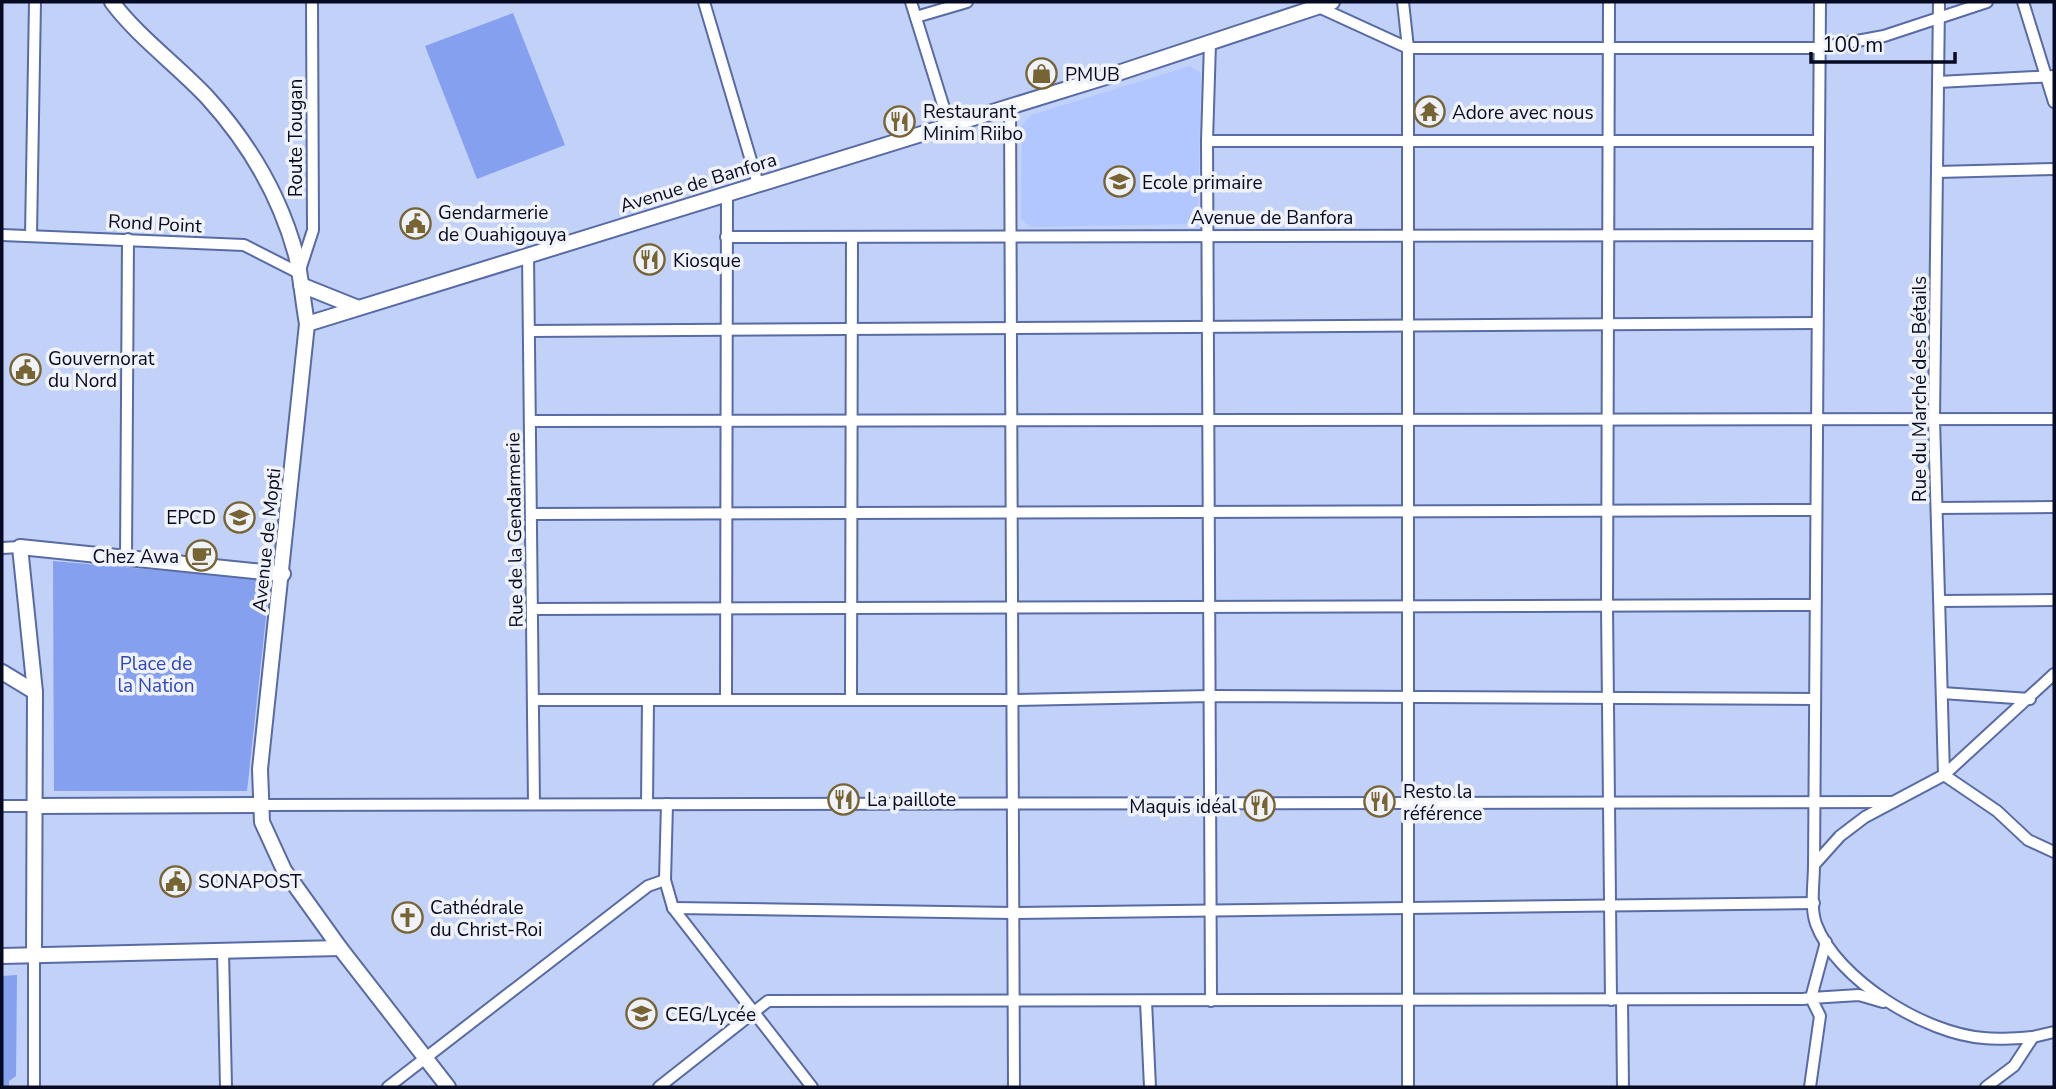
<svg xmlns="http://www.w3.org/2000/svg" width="2056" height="1089" font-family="'Nunito Sans',sans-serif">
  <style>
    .built { fill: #b2c7ff }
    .park { fill: #85a0ef }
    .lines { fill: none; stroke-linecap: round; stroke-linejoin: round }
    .minor-casing { stroke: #586ba4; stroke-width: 14 }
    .major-casing { stroke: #586ba4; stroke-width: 18 }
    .minor { stroke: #fff; stroke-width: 10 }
    .major { stroke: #fff; stroke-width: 14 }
    .labels { text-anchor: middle; stroke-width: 7; stroke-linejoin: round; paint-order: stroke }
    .poi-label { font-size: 19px; fill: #060b21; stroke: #f0f2f9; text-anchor: start }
    .street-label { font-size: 19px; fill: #060b21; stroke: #f0f2f9 }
    .park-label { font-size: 19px; fill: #2e46c1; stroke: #f0f2f9 }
  </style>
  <rect width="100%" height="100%" fill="#c2d1f7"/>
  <polygon class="built" points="1190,66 1201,73 1198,218 1193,224 1030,227 1021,219 1022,125 1031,115"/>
  <g class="park">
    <polygon points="513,13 565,145 477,179 425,46"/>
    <polygon points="53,561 270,580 247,791 54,791"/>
    <polygon points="17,975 16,1076 9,1081 9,1087 2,1087 2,976"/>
  </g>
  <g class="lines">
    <defs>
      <g id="minor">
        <polyline points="704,2 758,184"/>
        <polyline points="911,2 949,124"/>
        <polyline points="1403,2 1408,48 1408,1087"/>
        <polyline points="1609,2 1607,607 1611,1000"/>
        <polyline points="1939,2 1934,419 1944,775 1997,811 2028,840 2054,852"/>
        <polyline points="2023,2 2054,102"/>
        <polyline points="1314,5 1408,48 1819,48 1884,36 1987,2"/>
        <polyline points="916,17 967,2"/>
        <polyline points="1210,43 1207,141 1211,1001"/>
        <polyline points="1938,82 2054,76"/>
        <polyline points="1010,105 1014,1087"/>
        <polyline points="1207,141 1818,141"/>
        <polyline points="1937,172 2054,169"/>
        <polyline points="2,235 244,245 299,273 313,230 312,2"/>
        <polyline points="31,235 35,2"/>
        <polyline points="726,237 1817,235"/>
        <polyline points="528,254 534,804"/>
        <polyline points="529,331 1817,323"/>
        <polyline points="530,421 2054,419"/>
        <polyline points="1937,508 2054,507"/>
        <polyline points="531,514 1815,510"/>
        <polyline points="2,548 20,547"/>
        <polyline points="126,558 128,239"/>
        <polyline points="1941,601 2054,600"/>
        <polyline points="532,609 1814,605"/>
        <polyline points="1942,693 2030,699"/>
        <polyline points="533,700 1013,700 1210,696 1814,699"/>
        <polyline points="726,700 727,193"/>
        <polyline points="851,700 852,237"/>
        <polyline points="647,804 648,700"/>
        <polyline points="667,804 665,880 673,908 812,1087"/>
        <polyline points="260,805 1893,802"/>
        <polyline points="2,806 34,806"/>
        <polyline points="1814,865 1820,2"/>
        <polyline points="673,908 1013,913 1814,903"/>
        <polyline points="223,951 226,1087"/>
        <polyline points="34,955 34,1087"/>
        <polyline points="1622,1000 1623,1087"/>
        <polyline points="1146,1001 1150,1087"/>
        <polyline points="2033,1037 2054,1032"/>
        <polyline points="388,1087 648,886 665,880"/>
        <polyline points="659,1087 768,1001 1803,999 1811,998 1826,942"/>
        <polyline points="1810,1087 1820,1016 1811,998 1859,995 1883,1002"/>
        <path d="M1986,1087L2014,1066L2033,1037C2017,1038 2000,1040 1984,1038C1926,1034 1837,980 1816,924C1810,907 1814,883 1814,865L1840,836L1865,817L1944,775L2054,674"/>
      </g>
      <g id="major">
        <path d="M112,2C138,37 177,65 207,97C248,142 280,196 296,255C301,277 303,301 307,324L260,769L262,822L284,870L340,948L448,1087"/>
        <polyline points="301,285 356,307"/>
        <polyline points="307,324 1109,76 1332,2"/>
        <polyline points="2,672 35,692"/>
        <polyline points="34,806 260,805"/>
        <polyline points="34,955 35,692 20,547 283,574"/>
        <polyline points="2,956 340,948"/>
      </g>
    </defs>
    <use href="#minor" class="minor-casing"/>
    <use href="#major" class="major-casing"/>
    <use href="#minor" class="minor"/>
    <use href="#major" class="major"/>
  </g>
  <defs>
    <symbol id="shop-ring" viewBox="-11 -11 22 22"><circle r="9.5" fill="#f0f2f9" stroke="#776433" stroke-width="1.5"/><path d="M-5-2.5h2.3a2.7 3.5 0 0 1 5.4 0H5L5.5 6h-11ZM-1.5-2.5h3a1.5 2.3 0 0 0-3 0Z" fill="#776433"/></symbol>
    <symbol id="temple-ring" viewBox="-11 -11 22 22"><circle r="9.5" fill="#f0f2f9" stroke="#776433" stroke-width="1.5"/><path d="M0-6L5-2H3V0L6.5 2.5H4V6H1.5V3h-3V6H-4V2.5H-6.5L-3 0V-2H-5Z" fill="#776433"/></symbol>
    <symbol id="restaurant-ring" viewBox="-11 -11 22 22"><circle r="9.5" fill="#f0f2f9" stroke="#776433" stroke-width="1.5"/><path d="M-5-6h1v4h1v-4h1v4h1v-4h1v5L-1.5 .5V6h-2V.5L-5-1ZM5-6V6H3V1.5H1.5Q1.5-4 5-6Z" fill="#776433"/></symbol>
    <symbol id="school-ring" viewBox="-11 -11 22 22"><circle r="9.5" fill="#f0f2f9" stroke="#776433" stroke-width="1.5"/><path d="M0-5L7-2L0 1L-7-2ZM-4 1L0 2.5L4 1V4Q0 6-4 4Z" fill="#776433"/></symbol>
    <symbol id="civic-ring" viewBox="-11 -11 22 22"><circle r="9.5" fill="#f0f2f9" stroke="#776433" stroke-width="1.5"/><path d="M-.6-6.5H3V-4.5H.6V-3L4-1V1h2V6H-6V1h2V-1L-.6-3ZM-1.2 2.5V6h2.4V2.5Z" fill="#776433"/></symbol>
    <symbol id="cafe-ring" viewBox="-11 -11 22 22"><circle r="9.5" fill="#f0f2f9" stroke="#776433" stroke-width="1.5"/><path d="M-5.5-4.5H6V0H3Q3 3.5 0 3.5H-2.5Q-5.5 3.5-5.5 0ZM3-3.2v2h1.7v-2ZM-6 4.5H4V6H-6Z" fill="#776433"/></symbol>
    <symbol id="church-ring" viewBox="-11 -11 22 22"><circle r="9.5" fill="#f0f2f9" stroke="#776433" stroke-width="1.5"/><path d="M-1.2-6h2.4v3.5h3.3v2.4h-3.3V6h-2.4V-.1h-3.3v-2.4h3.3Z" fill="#776433"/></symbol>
  </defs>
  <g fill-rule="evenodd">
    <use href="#shop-ring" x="1024" y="56" width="35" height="35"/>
    <use href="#temple-ring" x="1412" y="94" width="35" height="35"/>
    <use href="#restaurant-ring" x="882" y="104" width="35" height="35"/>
    <use href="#school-ring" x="1102" y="164" width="35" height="35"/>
    <use href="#civic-ring" x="398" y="206" width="35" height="35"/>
    <use href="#restaurant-ring" x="632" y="242" width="35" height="35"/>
    <use href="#civic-ring" x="8" y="352" width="35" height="35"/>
    <use href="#school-ring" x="222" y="500" width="35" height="35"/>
    <use href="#cafe-ring" x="184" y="538" width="35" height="35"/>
    <use href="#restaurant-ring" x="826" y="782" width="35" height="35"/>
    <use href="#restaurant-ring" x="1362" y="784" width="35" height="35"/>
    <use href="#restaurant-ring" x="1242" y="788" width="35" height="35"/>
    <use href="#civic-ring" x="158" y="864" width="35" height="35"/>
    <use href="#church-ring" x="390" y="900" width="35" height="35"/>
    <use href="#school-ring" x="624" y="996" width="35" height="35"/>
  </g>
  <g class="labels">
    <g class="poi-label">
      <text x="1065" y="81">PMUB</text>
      <text x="923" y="118">Restaurant<tspan x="923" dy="22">Minim Riibo</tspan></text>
      <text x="1452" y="119">Adore avec nous</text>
      <text x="1142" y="189">Ecole primaire</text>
      <text x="438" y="219">Gendarmerie<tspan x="438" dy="22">de Ouahigouya</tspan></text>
      <text x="673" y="267">Kiosque</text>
      <text x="48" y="365">Gouvernorat<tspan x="48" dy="22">du Nord</tspan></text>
      <text x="216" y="524" text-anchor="end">EPCD</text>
      <text x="179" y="563" text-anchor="end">Chez Awa</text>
      <text x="1403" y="798">Resto la<tspan x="1403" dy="22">référence</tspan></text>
      <text x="867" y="806">La paillote</text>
      <text x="1237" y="813" text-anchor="end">Maquis idéal</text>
      <text x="198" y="888">SONAPOST</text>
      <text x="430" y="914">Cathédrale<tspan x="430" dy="22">du Christ-Roi</tspan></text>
      <text x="665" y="1021">CEG/Lycée</text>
    </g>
    <g class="street-label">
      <text transform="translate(295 138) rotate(-90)" y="7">Route Tougan</text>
      <text transform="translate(698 182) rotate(-17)" y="7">Avenue de Banfora</text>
      <text x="1272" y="224">Avenue de Banfora</text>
      <text transform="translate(155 223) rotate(3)" y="7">Rond Point</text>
      <text transform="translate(1919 389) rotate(-90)" y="7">Rue du Marché des Bétails</text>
      <text transform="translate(514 530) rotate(-91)" y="7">Rue de la Gendarmerie</text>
      <text transform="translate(266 540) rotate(-84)" y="7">Avenue de Mopti</text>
    </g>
    <g class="park-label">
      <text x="156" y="670">Place de<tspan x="156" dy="22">la Nation</tspan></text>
    </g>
  </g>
  <rect width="2056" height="1089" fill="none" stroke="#060b21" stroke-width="7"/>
  <path d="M1811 52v10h144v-10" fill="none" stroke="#060b21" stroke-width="3.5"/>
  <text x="1822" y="52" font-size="21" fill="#060b21" stroke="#f0f2f9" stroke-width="5" paint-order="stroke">100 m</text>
</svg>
